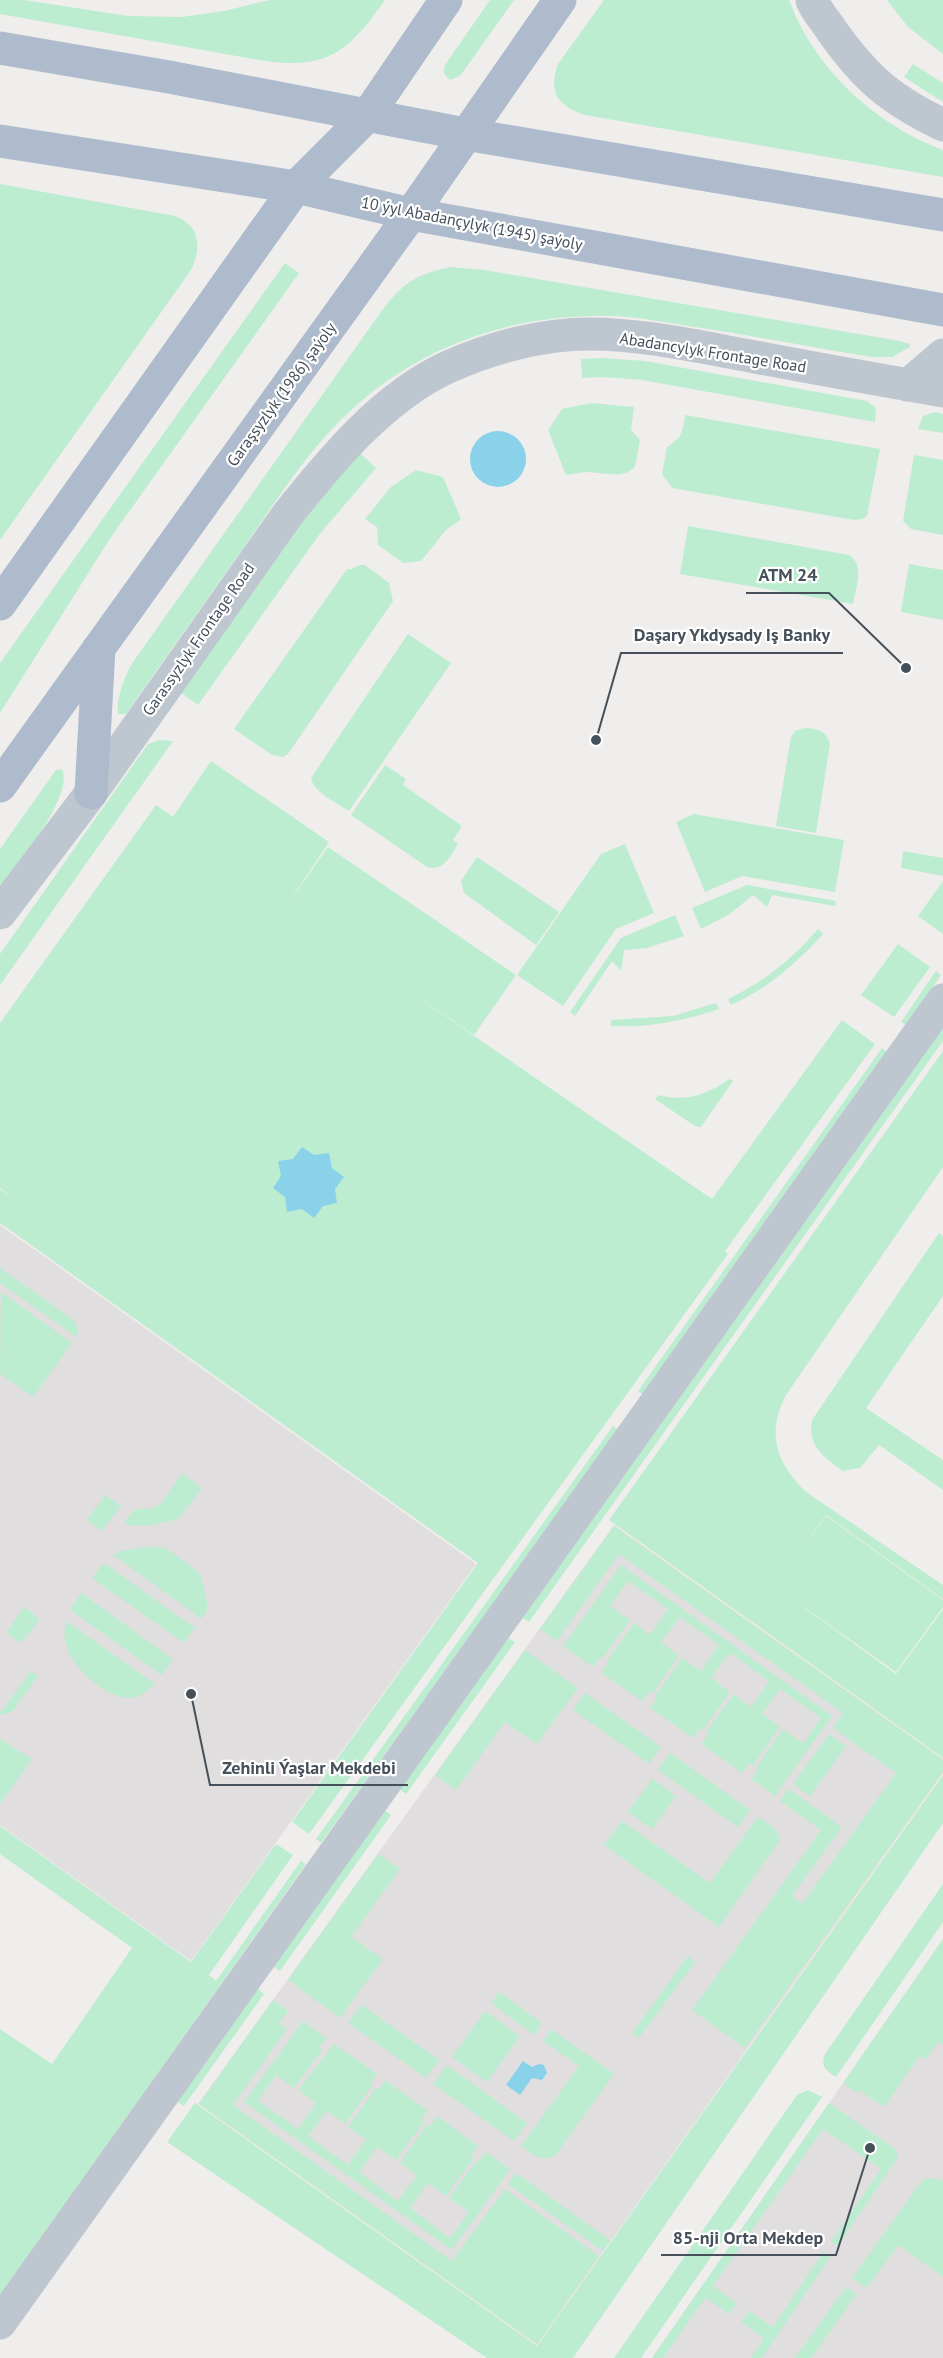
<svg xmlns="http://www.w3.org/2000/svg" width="943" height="2358" font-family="'PT Sans',sans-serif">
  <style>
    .education { fill: #e1dedf }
    .green { fill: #bcedd1 }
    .water { fill: #8ad2e9 }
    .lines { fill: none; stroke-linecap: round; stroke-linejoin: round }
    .minor { stroke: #bec7cf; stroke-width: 33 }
    .primary { stroke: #adbbcc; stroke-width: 33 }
    .labels { text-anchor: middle; stroke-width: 4.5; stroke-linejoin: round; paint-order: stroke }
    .street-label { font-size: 16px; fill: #46505a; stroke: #fff }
    .leader { fill: none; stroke: #46505a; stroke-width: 2 }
    .callout-dot { fill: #46505a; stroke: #fff; stroke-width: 2 }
    .callout-label { font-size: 18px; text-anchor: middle; font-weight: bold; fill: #46505a; stroke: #fff; stroke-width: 4.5; stroke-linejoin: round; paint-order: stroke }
  </style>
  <rect width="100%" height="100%" fill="#f0eded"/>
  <g class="education">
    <polygon points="0,1225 476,1564 191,1961 0,1825"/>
    <polygon points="614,1525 943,1759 943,1773 537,2345 198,2104"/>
    <polygon points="943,1939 943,2358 652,2358"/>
  </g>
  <g class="green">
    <path d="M0,0H24L128,16L182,17L224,11L270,0H385C350,50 328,70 265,61L0,14Z"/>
    <path d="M490,0H514L460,76L450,80C444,75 443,72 445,65Z"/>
    <path d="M604,0H789C814,68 875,125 943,150V177L585,115C557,106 548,92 558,64Z"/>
    <polygon points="887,0 943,0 943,54 908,27"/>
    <polygon points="913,64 943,83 943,102 904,77"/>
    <path d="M0,184L175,216C200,225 202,248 191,270L0,540Z"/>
    <polygon points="285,263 299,273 111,537 0,713 0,663"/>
    <path d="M451,267L484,270L900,341L910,344V347L892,357H872C815,348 759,337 702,328C673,324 643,317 614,316C505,313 405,350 330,431C298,466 271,508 244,547C205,602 165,658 126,714H118C116,698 125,675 133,662L383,309C403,283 418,273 451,267Z"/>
    <polygon points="603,358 645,361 867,401 876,408 875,422 642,380 602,377 582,378 581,359"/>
    <path d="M592,403L634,407L631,430L640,440L635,467C622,480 603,472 585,472C579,473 572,474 566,475L548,430L562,409Z"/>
    <polygon points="934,412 943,414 943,433 918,429 923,416"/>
    <path d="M685,415L880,449L867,516L862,519L854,520L672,488L662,474L667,447C683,437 682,433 685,415Z"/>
    <path d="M360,453L376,468L319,535L198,705L181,693C238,611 293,527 360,453Z"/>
    <polygon points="914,455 943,460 943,535 911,529 903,521"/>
    <polygon points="416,470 443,477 461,519 446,530 421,561 403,563 378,545 377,527 365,519 391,487"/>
    <path d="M688,526L849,555C865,565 856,588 853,604L680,574Z"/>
    <polygon points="909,564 943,570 943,620 901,612"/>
    <polygon points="360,565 365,565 389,583 393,601 288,754 283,757 272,755 234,729 347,569 352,569"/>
    <path d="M408,634L451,663L349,811C337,803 314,793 311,778Z"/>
    <path d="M804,728C816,728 827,731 830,744L816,833L776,826L791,737L795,731Z"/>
    <polygon points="160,740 173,741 0,985 0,954 148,744"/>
    <polygon points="211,761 329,842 285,908 328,847 516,975 474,1035 388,977 712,1199 842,1020 875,1044 725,1251 728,1254 309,1834 292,1822 478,1563 0,1223 0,1189 15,1199 0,1188 0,1023 156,805 173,817"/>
    <path d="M385,765L406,779L403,785L462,826L453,840L458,844C450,856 444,872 427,867L351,815Z"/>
    <path d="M62,769C75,795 15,868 0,890V849L56,770Z"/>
    <polygon points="694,814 844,840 835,892 742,876 705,892 676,822"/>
    <polygon points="625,844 654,913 616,929 563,1006 517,975 601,854"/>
    <polygon points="903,851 943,858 943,876 901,868"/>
    <polygon points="477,857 559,912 536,945 464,893 461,881"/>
    <polygon points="943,881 943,934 918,916"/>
    <polygon points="747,885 836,901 835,906 772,895 767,907 753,895 730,914 701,929 692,908"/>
    <polygon points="675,915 684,936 647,948 624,950 621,971 612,961 575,1016 570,1012 621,938"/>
    <path d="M818,929L823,934C797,963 767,989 731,1005L728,999C763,983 793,958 818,929Z"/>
    <polygon points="898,944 930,967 894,1017 861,995"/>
    <polygon points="936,971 941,975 906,1025 901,1022"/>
    <path d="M716,1003L719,1009C683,1021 649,1028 611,1026V1020L673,1016Z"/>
    <polygon points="943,1025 943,1041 529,1622 521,1617"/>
    <polygon points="882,1048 887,1052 643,1395 638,1391"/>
    <path d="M943,1051V1167L786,1395C766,1433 776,1463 806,1492L943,1585V1599L826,1515L792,1562L826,1516L943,1600V1607L896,1672L774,1586L896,1674L943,1609V1758L609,1520Z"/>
    <path d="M729,1079L733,1081L701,1127L695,1126L655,1099L658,1095C684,1102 708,1095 729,1079Z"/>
    <path d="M939,1233L943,1236V1296L866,1408L943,1460V1490L879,1445L860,1468L843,1471C823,1457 807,1445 812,1420Z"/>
    <polygon points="0,1268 75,1321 78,1331 76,1337 0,1283"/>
    <polygon points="1,1292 72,1343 33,1397 0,1374"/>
    <polygon points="613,1426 618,1430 321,1843 316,1839"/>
    <polygon points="182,1473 202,1488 178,1519 146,1526 125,1525 125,1521 135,1509 150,1509 161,1504"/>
    <polygon points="105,1495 121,1506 102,1531 87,1520"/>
    <polygon points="614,1526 943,1760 943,1772 745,2048 692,2010 821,1830 780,1801 789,1789 842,1827 792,1896 802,1904 896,1773 833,1728 843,1713 619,1554 557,1641 540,1629"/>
    <polygon points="145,1547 160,1547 170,1551 198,1572 201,1576 207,1603 207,1610 202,1619 113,1555 121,1551"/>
    <polygon points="104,1563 195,1628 184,1643 92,1578"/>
    <polygon points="621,1565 832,1716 775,1796 751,1779 758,1770 756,1768 783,1729 803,1743 821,1718 780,1689 762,1714 780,1727 753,1765 749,1763 742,1773 701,1744 708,1734 706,1732 734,1694 751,1707 769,1681 730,1653 711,1678 730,1692 703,1730 700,1728 693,1738 650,1708 657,1698 655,1696 682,1658 701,1671 719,1645 680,1617 661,1642 679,1656 652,1694 649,1692 642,1701 601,1673 608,1663 607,1661 634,1623 650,1635 668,1609 628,1581 610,1606 630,1620 602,1659 600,1657 593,1667 563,1646"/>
    <polygon points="81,1593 173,1659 162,1675 70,1610"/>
    <polygon points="24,1607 40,1619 21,1643 6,1633"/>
    <path d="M66,1621L155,1684C148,1690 141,1697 131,1698C124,1699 116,1695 109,1692C84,1679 58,1652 66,1621Z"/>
    <polygon points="507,1637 515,1642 406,1794 399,1789"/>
    <polygon points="525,1650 578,1688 537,1744 505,1722 456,1790 435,1775"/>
    <polygon points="31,1671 38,1676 12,1712 0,1715 0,1710 2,1711"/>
    <polygon points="585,1693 661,1747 649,1764 573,1710"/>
    <polygon points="829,1734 846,1746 810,1796 793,1784"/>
    <polygon points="0,1739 32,1759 0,1804"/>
    <polygon points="670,1753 750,1810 738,1827 658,1770"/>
    <polygon points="943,1775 943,1823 573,2358 487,2358 167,2142 195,2103 537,2346"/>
    <polygon points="652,1779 676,1796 652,1829 628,1812"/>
    <polygon points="384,1810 391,1815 280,1971 273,1966"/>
    <path d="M758,1817C767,1823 779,1828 780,1840L719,1927L604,1845L622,1821L710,1883Z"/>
    <polygon points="0,1826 191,1962 276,1844 293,1855 209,1975 216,1981 301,1861 306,1864 0,2296 0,2029 52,2064 132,1948 0,1854"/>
    <polygon points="378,1854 400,1869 351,1937 383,1959 340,2018 288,1980"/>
    <path d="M943,1884V1922L836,2077C826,2071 820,2066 825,2054Z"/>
    <polygon points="943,1939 943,2045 938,2042 926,2059 920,2056 884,2107 859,2090 857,2093 843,2083"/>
    <polygon points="688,1956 695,1962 639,2038 632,2033"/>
    <polygon points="257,1988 264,1994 184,2106 176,2101"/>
    <polygon points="499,1992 542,2023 534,2035 491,2003"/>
    <polygon points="273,2000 288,2011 279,2023 287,2029 233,2105 452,2261 505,2189 599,2256 537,2344 199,2104"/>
    <polygon points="362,2005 439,2060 426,2078 348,2023"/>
    <polygon points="485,2011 520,2036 487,2082 452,2057"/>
    <polygon points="303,2021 326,2038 319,2048 322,2050 294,2088 276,2075 258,2101 298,2129 316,2103 298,2090 334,2044 377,2074 370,2084 372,2086 345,2124 327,2111 308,2136 348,2165 366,2139 348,2127 376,2088 379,2090 385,2080 428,2111 421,2120 424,2122 396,2160 377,2147 359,2172 398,2201 417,2175 400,2163 427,2124 430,2126 437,2116 478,2146 471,2155 474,2158 446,2196 428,2183 410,2208 450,2238 469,2212 449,2198 477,2160 479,2162 486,2152 510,2169 452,2250 244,2102"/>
    <path d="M551,2029L614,2074L555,2156C541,2163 532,2154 521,2146L579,2066L543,2041Z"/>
    <polygon points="447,2065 527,2123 514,2141 433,2084"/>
    <polygon points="808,2090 822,2097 641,2358 614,2358 797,2095"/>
    <polygon points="829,2103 895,2149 898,2157 838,2246 831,2242 881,2169 823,2129 713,2286 737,2303 729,2314 705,2298 663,2358 652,2358"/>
    <polygon points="516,2173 610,2240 603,2251 508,2184"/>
    <polygon points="931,2178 943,2180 943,2277 898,2245 867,2288 852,2278 918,2186 924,2180"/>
    <polygon points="824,2251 831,2256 762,2358 751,2358 764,2338 741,2322 749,2311 773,2327"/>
    <polygon points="846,2287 857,2294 811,2358 795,2358"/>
  </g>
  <g class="water">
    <circle cx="498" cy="459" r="28"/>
    <polygon points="302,1147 314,1155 329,1153 332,1168 344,1177 335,1189 337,1203 323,1206 314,1218 302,1209 287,1212 285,1197 273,1188 281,1176 278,1161 293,1159"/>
    <polygon points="523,2061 532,2067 539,2064 544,2065 547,2073 542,2080 532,2078 520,2095 506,2085"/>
  </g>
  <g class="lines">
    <g class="minor">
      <path d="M812,0C816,11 826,21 832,31C865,78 891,100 943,125"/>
      <polyline points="908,385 943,355"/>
      <path d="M0,913L91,793L288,514C332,459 383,397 448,367C490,348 542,334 589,334C644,334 700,347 755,357C818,369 880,380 943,391"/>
      <polyline points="0,2323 943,1000"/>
    </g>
    <g class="primary">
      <polyline points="0,48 169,77 465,134 943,215"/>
      <polyline points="0,141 296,187 411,214 943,310"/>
      <polyline points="0,604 296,187 367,116 446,0"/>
      <polyline points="0,786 411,214 560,0"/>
      <polyline points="91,793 99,648"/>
    </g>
  </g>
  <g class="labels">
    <g class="street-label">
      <text transform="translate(472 223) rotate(11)" y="6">10 ýyl Abadançylyk (1945) şaýoly</text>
      <text transform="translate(713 352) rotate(9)" y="6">Abadancylyk Frontage Road</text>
      <text transform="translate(281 394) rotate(-54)" y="6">Garaşsyzlyk (1986) şaýoly</text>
      <text transform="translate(198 639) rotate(-55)" y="6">Garassyzlyk Frontage Road</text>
    </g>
  </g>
  <path class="leader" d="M906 668L829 593H746M596 740L621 653H843M191 1694L210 1785H408M870 2148L836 2255H661"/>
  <g class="callout-dot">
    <circle cx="906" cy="668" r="6"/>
    <circle cx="596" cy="740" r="6"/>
    <circle cx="191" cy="1694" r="6"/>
    <circle cx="870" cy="2148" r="6"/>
  </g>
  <g class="callout-label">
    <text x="788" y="581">ATM 24</text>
    <text x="732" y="641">Daşary Ykdysady Iş Banky</text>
    <text x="309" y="1774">Zehinli Ýaşlar Mekdebi</text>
    <text x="748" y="2244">85-nji Orta Mekdep</text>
  </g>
</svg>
